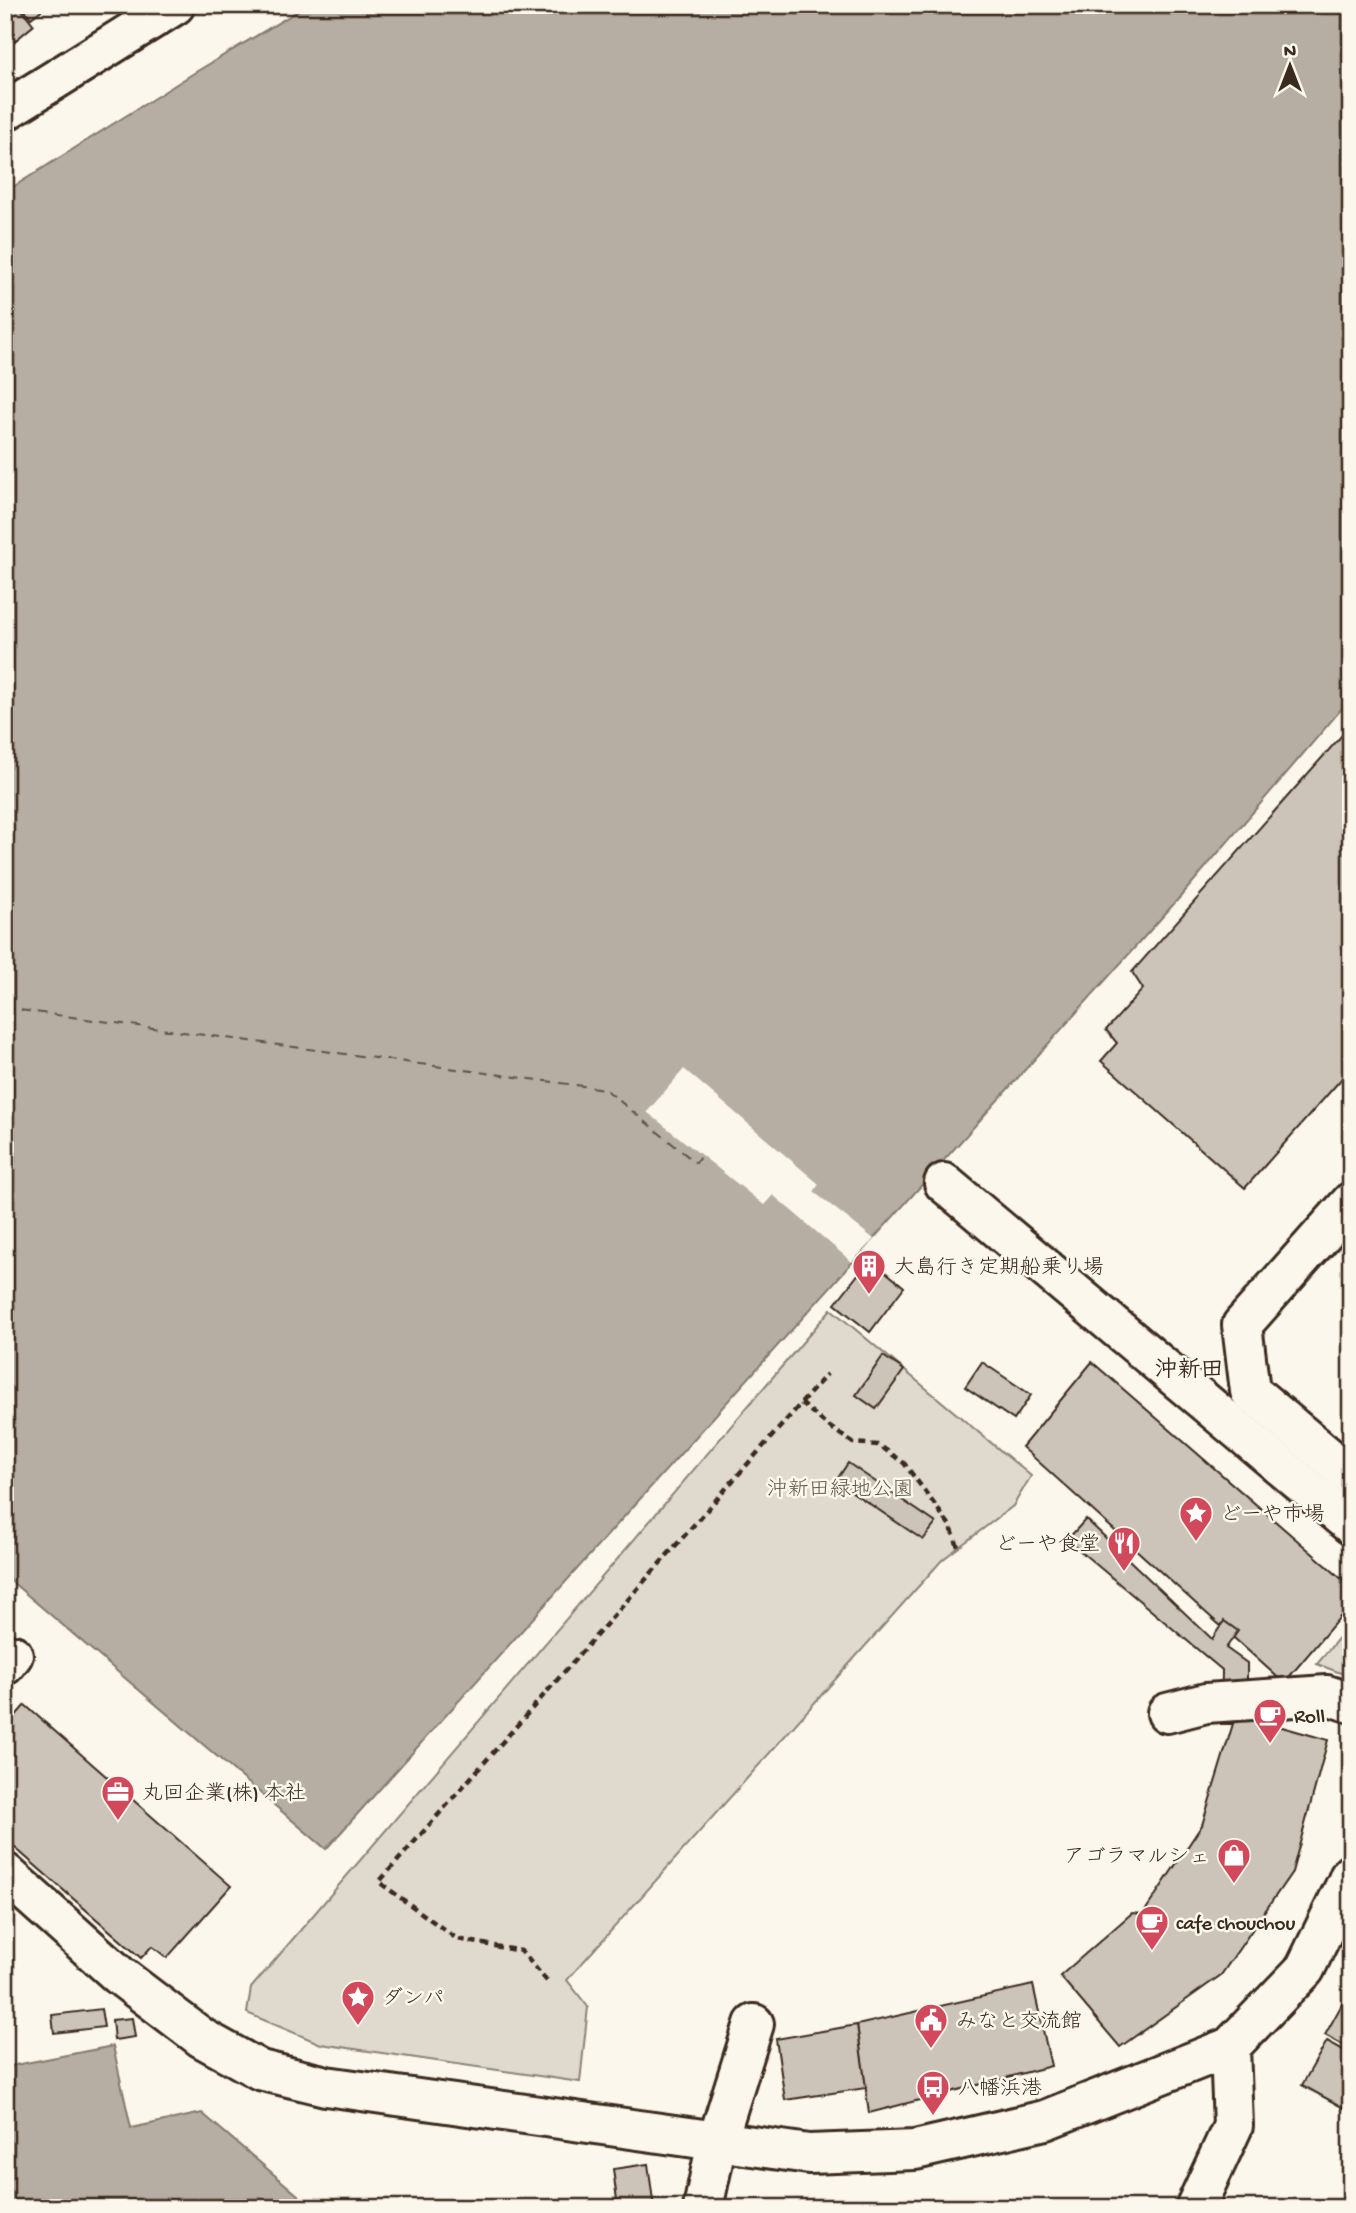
<svg xmlns="http://www.w3.org/2000/svg" width="1356" height="2213" font-family="'Gochi Hand','Klee One',sans-serif">
  <style>
    .green { fill: #dfd9ce; stroke: #8d8276; stroke-width: 2 }
    .water { fill: #b6aea2; stroke: #85796d; stroke-width: 2 }
    .pier { fill: #fbf7ec }
    .lines { fill: none; stroke-linecap: round; stroke-linejoin: round }
    .ferry { stroke: #605246; stroke-width: 2; stroke-dasharray: 9 7; stroke-linecap: butt }
    .building { fill: #ccc4b9; stroke: #3b2a1e; stroke-width: 2 }
    .minor-casing { stroke: #3b2a1e; stroke-width: 44 }
    .major-casing { stroke: #3b2a1e; stroke-width: 44 }
    .path { stroke: #3b2a1e; stroke-width: 4.5; stroke-dasharray: 7 5; stroke-linecap: butt }
    .minor { stroke: #fbf7ec; stroke-width: 38 }
    .major { stroke: #fbf7ec; stroke-width: 38 }
    .labels { text-anchor: middle; stroke-width: 5; stroke-linejoin: round; paint-order: stroke }
    .poi-label { font-size: 21px; fill: #3b2a1e; stroke: #fbf7ec; text-anchor: start }
    .park-label { font-size: 21px; fill: #64564a; stroke: #fbf7ec }
    .neighbourhood-label { font-size: 23px; font-weight: bold; fill: #3b2a1e; stroke: #fbf7ec }
  </style>
  <rect width="100%" height="100%" fill="#fbf7ec"/>
  <filter id="ink" filterUnits="userSpaceOnUse"><feTurbulence type="fractalNoise" baseFrequency=".0143" numOctaves="2"/><feDisplacementMap in="SourceGraphic" scale="14" xChannelSelector="R" yChannelSelector="G"/><feConvolveMatrix kernelMatrix="1 2 1 2 8 2 1 2 1" color-interpolation-filters="sRGB"/></filter>
  <g filter="url(#ink)">
    <g class="green">
      <polygon points="831,1309 1031,1476 1013,1506 942,1560 567,1980 588,2007 580,2082 321,2044 247,2013 251,1988"/>
      <polygon points="1351,1623 1351,1677 1317,1664"/>
    </g>
    <g class="water">
      <polygon points="308,5 1351,5 1351,698 1181,896 326,1849 5,1576 5,192 194,73"/>
      <polygon points="113,2046 131,2128 202,2113 313,2208 5,2208 5,2067"/>
    </g>
    <polygon class="pier" points="684,1069 819,1184 814,1192 874,1239 852,1262 773,1195 764,1205 647,1112"/>
    <g class="lines">
      <polyline class="ferry" points="5,1008 605,1089 696,1163 701,1155"/>
    </g>
    <g class="building">
      <polygon points="5,5 18,5 34,25 5,49"/>
      <polygon points="21,5 48,5 31,18"/>
      <polygon points="1351,725 1351,1068 1245,1188 1101,1061 1117,1043 1106,1030 1143,989 1132,972"/>
      <polygon points="870,1259 904,1287 870,1332 835,1304"/>
      <polygon points="883,1356 904,1370 876,1409 856,1395"/>
      <polygon points="982,1362 1031,1395 1014,1420 965,1387"/>
      <polygon points="1092,1362 1351,1587 1351,1604 1284,1683 1022,1447"/>
      <polygon points="848,1463 936,1523 923,1540 836,1481"/>
      <polygon points="1086,1519 1212,1639 1224,1621 1238,1631 1226,1648 1247,1663 1247,1724 1221,1724 1222,1670 1067,1540"/>
      <polygon points="25,1705 231,1886 167,1958 152,1946 141,1958 5,1839 5,1728"/>
      <polygon points="1236,1714 1328,1740 1292,1872 1221,1975 1120,2047 1060,1976 1132,1913 1143,1914 1202,1825"/>
      <polygon points="1033,1985 1051,2066 869,2113 857,2025"/>
      <polygon points="1351,1988 1351,2049 1325,2035"/>
      <polygon points="101,2009 104,2027 54,2033 52,2015"/>
      <polygon points="132,2018 135,2037 114,2040 112,2020"/>
      <polygon points="857,2025 866,2088 785,2100 776,2039"/>
      <polygon points="1327,2041 1351,2054 1351,2112 1302,2085"/>
      <polygon points="648,2164 654,2208 618,2208 613,2169"/>
    </g>
    <g class="lines">
      <defs>
        <g id="minor">
          <polyline points="944,1183 1351,1525"/>
          <polyline points="1351,1202 1242,1325 1250,1391 1351,1476"/>
          <polyline points="5,1665 13,1655"/>
          <polyline points="1167,1713 1206,1703 1327,1695 1351,1703"/>
          <polyline points="5,1873 119,1975 202,2038 260,2070 326,2086 809,2154 915,2150 1045,2120 1230,2047 1305,1969 1351,1874"/>
          <polyline points="703,2208 717,2142 754,2024"/>
          <polyline points="1195,2208 1233,2126 1230,2047"/>
        </g>
        <g id="major">
          <polyline points="5,111 175,5"/>
          <polyline points="1349,1877 1351,1878"/>
        </g>
      </defs>
      <use href="#minor" class="minor-casing"/>
      <use href="#major" class="major-casing"/>
      <g class="path">
        <polyline points="801,1403 827,1425 853,1443 879,1445 904,1463 951,1527 958,1547"/>
        <polyline points="547,1981 521,1951 457,1939 379,1882 827,1374"/>
      </g>
      <use href="#minor" class="minor"/>
      <use href="#major" class="major"/>
    </g>
  </g>
  <defs>
    <symbol id="building-pin" viewBox="-11 -11 22 30"><path d="M0 17L-7.5 6A9.5 9.5 0 1 1 7.5 6Z" fill="#d1495b" stroke="#fbf7ec"/><path d="M-4-6H4V6H1V3H-1V6H-4ZM-2.5-4.3h1.7v1.8h-1.7ZM.8-4.3h1.7v1.8H.8ZM-2.5-1h1.7V.8h-1.7ZM.8-1h1.7V.8H.8Z" fill="#fff"/></symbol>
    <symbol id="sight-pin" viewBox="-11 -11 22 30"><path d="M0 17L-7.5 6A9.5 9.5 0 1 1 7.5 6Z" fill="#d1495b" stroke="#fbf7ec"/><path d="M0-6L1.8-2.2L6-1.7L2.9 1.2L3.7 5.4L0 3.3L-3.7 5.4L-2.9 1.2L-6-1.7L-1.8-2.2Z" fill="#fff"/></symbol>
    <symbol id="restaurant-pin" viewBox="-11 -11 22 30"><path d="M0 17L-7.5 6A9.5 9.5 0 1 1 7.5 6Z" fill="#d1495b" stroke="#fbf7ec"/><path d="M-5-6h1v4h1v-4h1v4h1v-4h1v5L-1.5 .5V6h-2V.5L-5-1ZM5-6V6H3V1.5H1.5Q1.5-4 5-6Z" fill="#fff"/></symbol>
    <symbol id="cafe-pin" viewBox="-11 -11 22 30"><path d="M0 17L-7.5 6A9.5 9.5 0 1 1 7.5 6Z" fill="#d1495b" stroke="#fbf7ec"/><path d="M-5.5-4.5H6V0H3Q3 3.5 0 3.5H-2.5Q-5.5 3.5-5.5 0ZM3-3.2v2h1.7v-2ZM-6 4.5H4V6H-6Z" fill="#fff"/></symbol>
    <symbol id="office-pin" viewBox="-11 -11 22 30"><path d="M0 17L-7.5 6A9.5 9.5 0 1 1 7.5 6Z" fill="#d1495b" stroke="#fbf7ec"/><path d="M-6-3h4V-5.5h4V-3h4V5H-6ZM-1-4.5V-3h2v-1.5ZM-6 0V1H6V0Z" fill="#fff"/></symbol>
    <symbol id="shop-pin" viewBox="-11 -11 22 30"><path d="M0 17L-7.5 6A9.5 9.5 0 1 1 7.5 6Z" fill="#d1495b" stroke="#fbf7ec"/><path d="M-5-2.5h2.3a2.7 3.5 0 0 1 5.4 0H5L5.5 6h-11ZM-1.5-2.5h3a1.5 2.3 0 0 0-3 0Z" fill="#fff"/></symbol>
    <symbol id="civic-pin" viewBox="-11 -11 22 30"><path d="M0 17L-7.5 6A9.5 9.5 0 1 1 7.5 6Z" fill="#d1495b" stroke="#fbf7ec"/><path d="M-.6-6.5H3V-4.5H.6V-3L4-1V1h2V6H-6V1h2V-1L-.6-3ZM-1.2 2.5V6h2.4V2.5Z" fill="#fff"/></symbol>
    <symbol id="bus-pin" viewBox="-11 -11 22 30"><path d="M0 17L-7.5 6A9.5 9.5 0 1 1 7.5 6Z" fill="#d1495b" stroke="#fbf7ec"/><path d="M-5-6H5V4H4V6H2V4H-2V6H-4V4H-5ZM-3.5-4V0h7V-4ZM-3.5 1.2v1.5H-2V1.2ZM2 1.2v1.5H3.5V1.2Z" fill="#fff"/></symbol>
  </defs>
  <g fill-rule="evenodd">
    <use href="#building-pin" x="850" y="1247" width="38" height="52"/>
    <use href="#sight-pin" x="1177" y="1494" width="38" height="52"/>
    <use href="#restaurant-pin" x="1105" y="1524" width="38" height="52"/>
    <use href="#cafe-pin" x="1251" y="1696" width="38" height="52"/>
    <use href="#office-pin" x="99" y="1773" width="38" height="52"/>
    <use href="#shop-pin" x="1215" y="1836" width="38" height="52"/>
    <use href="#cafe-pin" x="1133" y="1903" width="38" height="52"/>
    <use href="#sight-pin" x="339" y="1978" width="38" height="52"/>
    <use href="#civic-pin" x="912" y="2001" width="38" height="52"/>
    <use href="#bus-pin" x="914" y="2068" width="38" height="52"/>
  </g>
  <g class="labels">
    <g class="poi-label">
      <text x="894" y="1273">大島行き定期船乗り場</text>
      <text x="1220" y="1520">どーや市場</text>
      <text x="1100" y="1550" text-anchor="end">どーや食堂</text>
      <text x="1294" y="1722">Roll</text>
      <text x="142" y="1799">丸回企業(株) 本社</text>
      <text x="1210" y="1862" text-anchor="end">アゴラマルシェ</text>
      <text x="1176" y="1929">cafe chouchou</text>
      <text x="382" y="2004">ダンパ</text>
      <text x="956" y="2027">みなと交流館</text>
      <text x="958" y="2094">八幡浜港</text>
    </g>
    <g class="park-label">
      <text x="840" y="1495">沖新田緑地公園</text>
    </g>
    <g class="neighbourhood-label">
      <text x="1189" y="1376">沖新田</text>
    </g>
  </g>
  <rect width="1356" height="2213" fill="none" stroke="#fbf7ec" stroke-width="28"/>
  <rect x="14" y="14" width="1328" height="2185" fill="none" stroke="#3b2a1e" stroke-width="2.5" filter="url(#ink)"/>
  <g transform="translate(1290 66)" stroke="#fbf7ec" stroke-width="5" paint-order="stroke">
  <path d="M0-5L12 26L0 18L-12 26Z" fill="#3b2a1e"/>
  <text y="-10" font-size="19" font-weight="bold" text-anchor="middle" fill="#3b2a1e">N</text>
  </g>
</svg>
